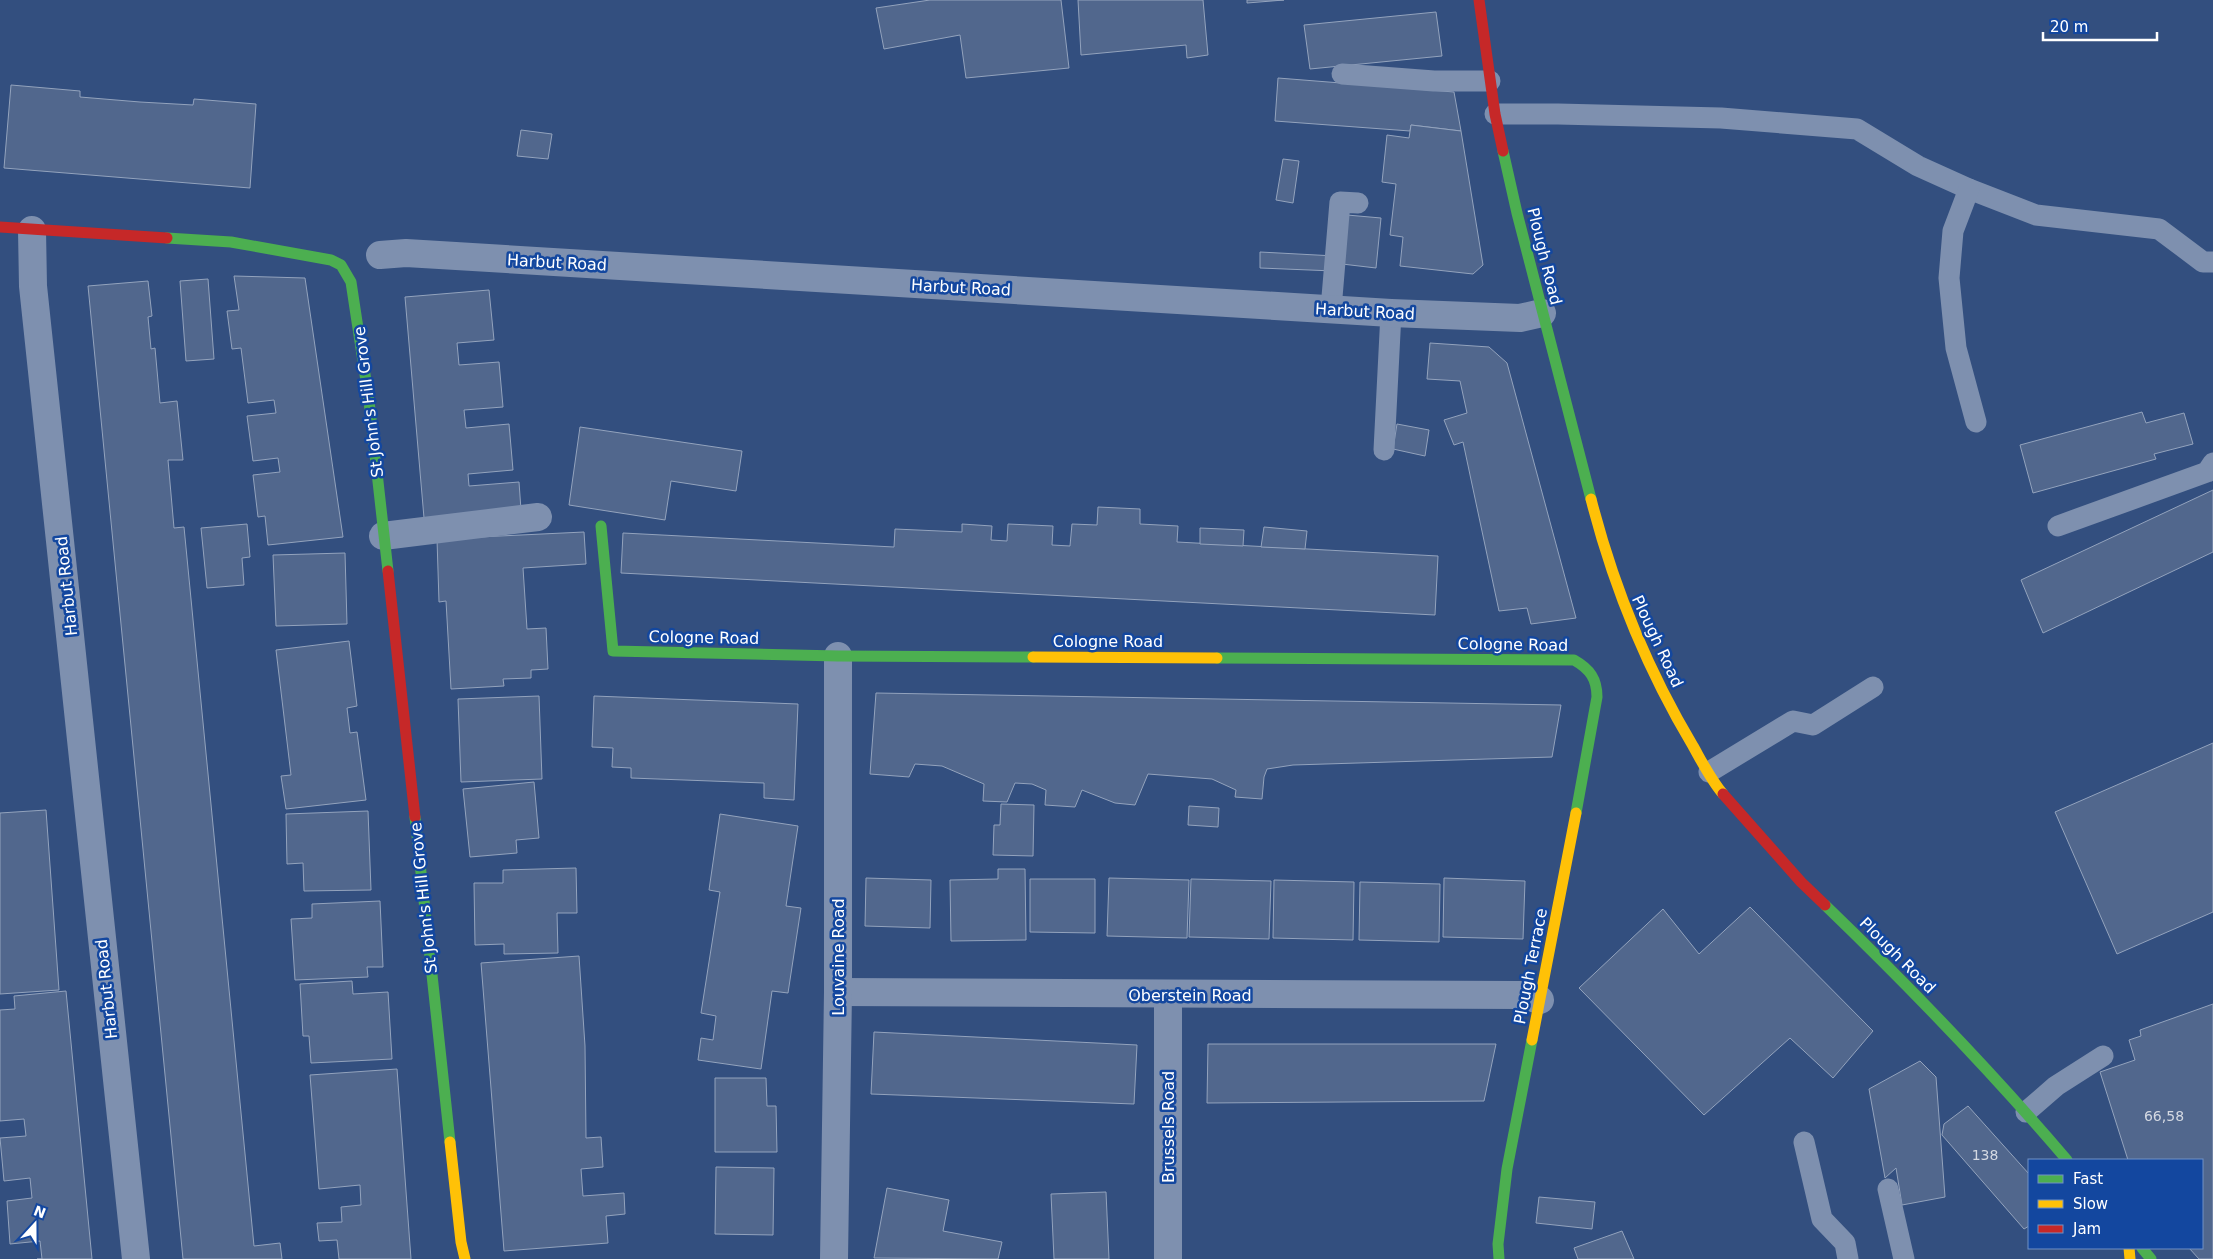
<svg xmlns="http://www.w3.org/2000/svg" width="2213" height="1259" font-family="'DejaVu Sans',sans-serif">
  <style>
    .building { fill: #51678d; stroke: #93a3bd }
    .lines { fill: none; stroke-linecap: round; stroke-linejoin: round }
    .lane { stroke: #7e90af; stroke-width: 21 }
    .street { stroke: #7e90af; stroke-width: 28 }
    .fast { stroke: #4caf50; stroke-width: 11 }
    .slow { stroke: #ffc107; stroke-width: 11 }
    .jam { stroke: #c62828; stroke-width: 11 }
    .labels { text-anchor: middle; stroke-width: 5; stroke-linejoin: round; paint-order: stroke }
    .number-label { font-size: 14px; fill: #d4d9e2 }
    .street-label { font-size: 16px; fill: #fff; stroke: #13479f }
  </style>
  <rect width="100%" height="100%" fill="#334f7f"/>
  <g class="building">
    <polygon points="930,0 1061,0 1069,68 966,78 960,35 884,49 876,8"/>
    <polygon points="1078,0 1203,0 1208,55 1187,58 1186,45 1081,55"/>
    <polygon points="1247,0 1284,0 1247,3"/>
    <polygon points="1436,12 1442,56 1310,69 1304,25"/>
    <polygon points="1278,78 1454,92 1461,131 1411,125 1410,131 1275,121"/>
    <polygon points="11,85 80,91 80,97 140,102 193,105 194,99 256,104 250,188 4,168"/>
    <polygon points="1411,125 1461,131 1483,265 1473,274 1400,266 1403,237 1390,235 1396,184 1382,182 1387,135 1409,138"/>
    <polygon points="521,130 552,134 548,159 517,156"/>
    <polygon points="1283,159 1299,161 1293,203 1276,200"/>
    <polygon points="1347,215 1381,218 1376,268 1342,264"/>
    <polygon points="1260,252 1335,256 1334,271 1260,268"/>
    <polygon points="234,276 305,278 343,537 268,545 265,516 258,517 253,475 280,472 278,458 253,461 247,416 276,413 274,400 248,403 241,348 232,349 227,311 239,310"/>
    <polygon points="208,279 214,359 186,361 180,281"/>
    <polygon points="148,281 152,316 148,317 151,349 155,348 160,403 177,401 183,460 168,460 174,528 184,527 254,1246 280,1243 282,1259 183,1259 88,286"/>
    <polygon points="489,290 494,340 457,343 459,365 499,362 503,407 464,410 466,428 509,424 513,470 468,474 469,486 519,482 521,510 424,518 405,297"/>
    <polygon points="1430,343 1489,347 1507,363 1576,618 1531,624 1527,608 1499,611 1463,442 1454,445 1444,420 1467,413 1460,381 1427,379"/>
    <polygon points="2142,412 2146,423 2184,413 2193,444 2154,454 2156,459 2033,493 2020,445"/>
    <polygon points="1397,424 1429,430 1425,456 1393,449"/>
    <polygon points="580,427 742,451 736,491 671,481 665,520 569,505"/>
    <polygon points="2213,490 2213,552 2043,633 2021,580"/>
    <polygon points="1098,507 1140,509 1140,524 1178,526 1177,542 1438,556 1435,615 621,573 623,533 894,547 895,529 962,532 962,524 992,526 991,540 1007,541 1008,524 1053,526 1052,545 1070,546 1072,524 1097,525"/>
    <polygon points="247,524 250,557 242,558 244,585 207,588 201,528"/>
    <polygon points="1264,527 1307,531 1305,549 1261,547"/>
    <polygon points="1200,528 1244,530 1243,546 1200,544"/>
    <polygon points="584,532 586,564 523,568 527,629 546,628 548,669 531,670 531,678 503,679 504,686 451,689 446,601 439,602 437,539"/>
    <polygon points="345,553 347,624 276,626 273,555"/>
    <polygon points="349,641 357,706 347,708 350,733 357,732 366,800 286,809 281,776 291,775 276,650"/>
    <polygon points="876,693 1561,705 1552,757 1293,765 1267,769 1264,777 1262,799 1235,797 1236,790 1212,779 1148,774 1135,805 1115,803 1082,790 1075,807 1045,805 1046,790 1032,784 1015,783 1007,802 983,801 984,784 942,766 915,764 909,777 870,774"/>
    <polygon points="539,696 542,779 461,782 458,699"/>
    <polygon points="594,696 798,704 794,800 764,798 764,783 631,778 631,768 612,767 613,748 592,747"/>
    <polygon points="2213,743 2213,912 2117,954 2055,812"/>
    <polygon points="534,782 539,838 516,840 517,853 470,857 463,789"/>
    <polygon points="1001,804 1034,805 1033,856 993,855 994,825 1000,825"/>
    <polygon points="1189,806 1219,808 1218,827 1188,825"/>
    <polygon points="46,810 59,990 0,994 0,813"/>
    <polygon points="368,811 371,890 304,891 303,863 287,864 286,814"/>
    <polygon points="720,814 798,826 786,906 801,908 788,993 772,991 761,1069 698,1060 701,1038 713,1040 716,1016 701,1013 720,892 709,890"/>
    <polygon points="576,868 577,913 557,913 558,953 504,954 504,944 475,945 474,883 503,883 503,870"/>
    <polygon points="998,869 1025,869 1026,940 951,941 950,880 998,879"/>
    <polygon points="866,878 931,880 930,928 865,926"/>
    <polygon points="1109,878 1189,880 1187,938 1107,936"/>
    <polygon points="1444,878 1525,881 1523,939 1443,937"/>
    <polygon points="1030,879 1095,879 1095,933 1030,932"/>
    <polygon points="1191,879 1271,881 1269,939 1189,937"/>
    <polygon points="1274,880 1354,882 1353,940 1273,938"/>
    <polygon points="1360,882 1440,884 1439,942 1359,940"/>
    <polygon points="380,901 383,967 367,967 368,977 295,980 291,919 312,918 312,904"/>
    <polygon points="1750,907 1873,1031 1833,1078 1790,1038 1704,1115 1579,988 1663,909 1699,954"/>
    <polygon points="579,956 585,1046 586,1138 601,1137 603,1167 581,1169 583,1196 624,1193 625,1214 606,1216 608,1243 504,1251 481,963"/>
    <polygon points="352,981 353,994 388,992 392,1059 311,1063 309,1036 303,1036 300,984"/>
    <polygon points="66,991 92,1259 37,1259 42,1259 40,1241 10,1244 7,1201 32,1198 30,1178 4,1181 0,1138 26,1136 24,1119 0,1121 0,1010 15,1009 14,996"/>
    <polygon points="2213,1004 2213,1259 2199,1259 2189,1248 2202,1248 2202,1160 2128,1160 2100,1072 2135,1060 2129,1040 2141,1036 2140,1030"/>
    <polygon points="874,1032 1137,1045 1134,1104 871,1094"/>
    <polygon points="1208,1044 1496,1044 1484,1101 1207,1103"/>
    <polygon points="1920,1061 1936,1077 1945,1197 1902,1205 1896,1168 1885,1178 1869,1089"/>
    <polygon points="397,1069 411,1259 339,1259 337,1240 319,1241 317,1223 342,1222 341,1207 361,1205 360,1185 319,1189 310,1075"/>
    <polygon points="715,1078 766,1078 767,1106 776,1106 777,1152 715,1152"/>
    <polygon points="1968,1106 2029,1174 2029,1226 2024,1229 1942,1135 1944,1124"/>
    <polygon points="716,1167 774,1168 773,1235 715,1234"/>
    <polygon points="887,1188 949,1200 943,1231 1002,1242 998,1259 874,1258"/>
    <polygon points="1106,1192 1109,1259 1054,1259 1051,1194"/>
    <polygon points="1539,1197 1595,1202 1592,1229 1536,1223"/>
    <polygon points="1622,1231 1634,1259 1578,1259 1574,1248"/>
  </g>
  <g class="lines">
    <g class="lane">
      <polyline points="1342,74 1434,81 1490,81"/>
      <polyline points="1495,114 1558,114 1721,118 1857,129 1918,166 1969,189 2036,215 2159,229 2203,262 2213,262"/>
      <polyline points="1969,189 1953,231 1949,278 1956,348 1976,422"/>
      <polyline points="1331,309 1340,202 1358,203"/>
      <polyline points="1384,450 1391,313"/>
      <polyline points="2058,526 2207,472 2213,463"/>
      <polyline points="1709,772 1793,721 1813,725 1873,687"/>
      <polyline points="2026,1112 2056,1086 2103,1056"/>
      <polyline points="1804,1142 1822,1219 1845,1243 1848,1259"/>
      <polyline points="1888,1189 1904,1259"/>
    </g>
    <g class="street">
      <polyline points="32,230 33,286 136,1259"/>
      <polyline points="380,255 406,253 1391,313 1520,318 1542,313"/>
      <polyline points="383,536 538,517"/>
      <polyline points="838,992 1521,995 1540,1000"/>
      <polyline points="834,1259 838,992 838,656"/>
      <polyline points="1168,1259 1168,995"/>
    </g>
    <g class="fast">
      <polyline points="1503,151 1517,213 1591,499"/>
      <polyline points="167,238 231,242 331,260 341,265 351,282 369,401 388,571"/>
      <polyline points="601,526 613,651 838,656 1033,657"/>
      <path d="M1217,658L1574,660C1590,669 1597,679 1597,697L1576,813"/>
      <polyline points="415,817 450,1142"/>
      <path d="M1825,905C1909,986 1991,1071 2067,1160"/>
      <polyline points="2142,1248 2151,1259"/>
      <polyline points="1499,1259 1498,1244 1507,1169 1532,1040"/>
    </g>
    <g class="slow">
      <path d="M1591,499C1613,585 1647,669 1693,746C1702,762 1711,780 1723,794"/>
      <polyline points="1033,657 1217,658"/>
      <polyline points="1532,1040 1576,813"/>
      <polyline points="450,1142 461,1242 465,1259"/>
      <polyline points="2129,1248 2130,1259"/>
    </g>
    <g class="jam">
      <polyline points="1479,0 1495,114 1503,151"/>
      <polyline points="0,227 167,238"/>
      <polyline points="388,571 415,817"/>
      <polyline points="1723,794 1801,882 1825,905"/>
    </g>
  </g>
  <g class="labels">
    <g class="number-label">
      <text x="2164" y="1121">66,58</text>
      <text x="1985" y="1160">138</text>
    </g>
    <g class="street-label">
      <text transform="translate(1545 256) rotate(76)" y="6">Plough Road</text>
      <text transform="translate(557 262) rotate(3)" y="6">Harbut Road</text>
      <text transform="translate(961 287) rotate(3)" y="6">Harbut Road</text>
      <text transform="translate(1365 311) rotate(3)" y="6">Harbut Road</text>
      <text transform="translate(368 402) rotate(-97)" y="6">St John's Hill Grove</text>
      <text transform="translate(66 586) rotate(-96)" y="6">Harbut Road</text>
      <text transform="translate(704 637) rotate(1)" y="6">Cologne Road</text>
      <text x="1108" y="647">Cologne Road</text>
      <text transform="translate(1658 641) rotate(65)" y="6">Plough Road</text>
      <text transform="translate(1513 644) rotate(1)" y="6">Cologne Road</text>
      <text transform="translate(423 898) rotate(-96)" y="6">St John's Hill Grove</text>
      <text transform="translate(1898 955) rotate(45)" y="6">Plough Road</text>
      <text transform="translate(838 957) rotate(-90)" y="6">Louvaine Road</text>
      <text transform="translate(1530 966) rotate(-79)" y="6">Plough Terrace</text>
      <text transform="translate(106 989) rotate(-96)" y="6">Harbut Road</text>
      <text x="1190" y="1001">Oberstein Road</text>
      <text transform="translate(1168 1127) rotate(-90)" y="6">Brussels Road</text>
    </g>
  </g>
  <rect x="2028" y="1159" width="175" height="90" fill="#13479f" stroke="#7191c5"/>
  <rect x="2038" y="1175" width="25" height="8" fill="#4caf50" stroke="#7191c5"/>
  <text x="2073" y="1184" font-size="15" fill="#ffffff">Fast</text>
  <rect x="2038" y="1200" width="25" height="8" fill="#ffc107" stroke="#7191c5"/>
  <text x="2073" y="1209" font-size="15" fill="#ffffff">Slow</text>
  <rect x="2038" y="1225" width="25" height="8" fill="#c62828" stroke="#7191c5"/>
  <text x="2073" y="1234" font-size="15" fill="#ffffff">Jam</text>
  <g transform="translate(35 1224) rotate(21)" stroke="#13479f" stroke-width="4" paint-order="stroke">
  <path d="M0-4L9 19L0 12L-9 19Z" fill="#ffffff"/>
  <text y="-8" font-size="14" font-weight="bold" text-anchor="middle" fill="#ffffff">N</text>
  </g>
  <path d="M2043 32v8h114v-8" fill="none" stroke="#ffffff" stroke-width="2.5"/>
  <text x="2050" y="32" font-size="15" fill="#ffffff" stroke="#13479f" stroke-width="4" paint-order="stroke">20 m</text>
</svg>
